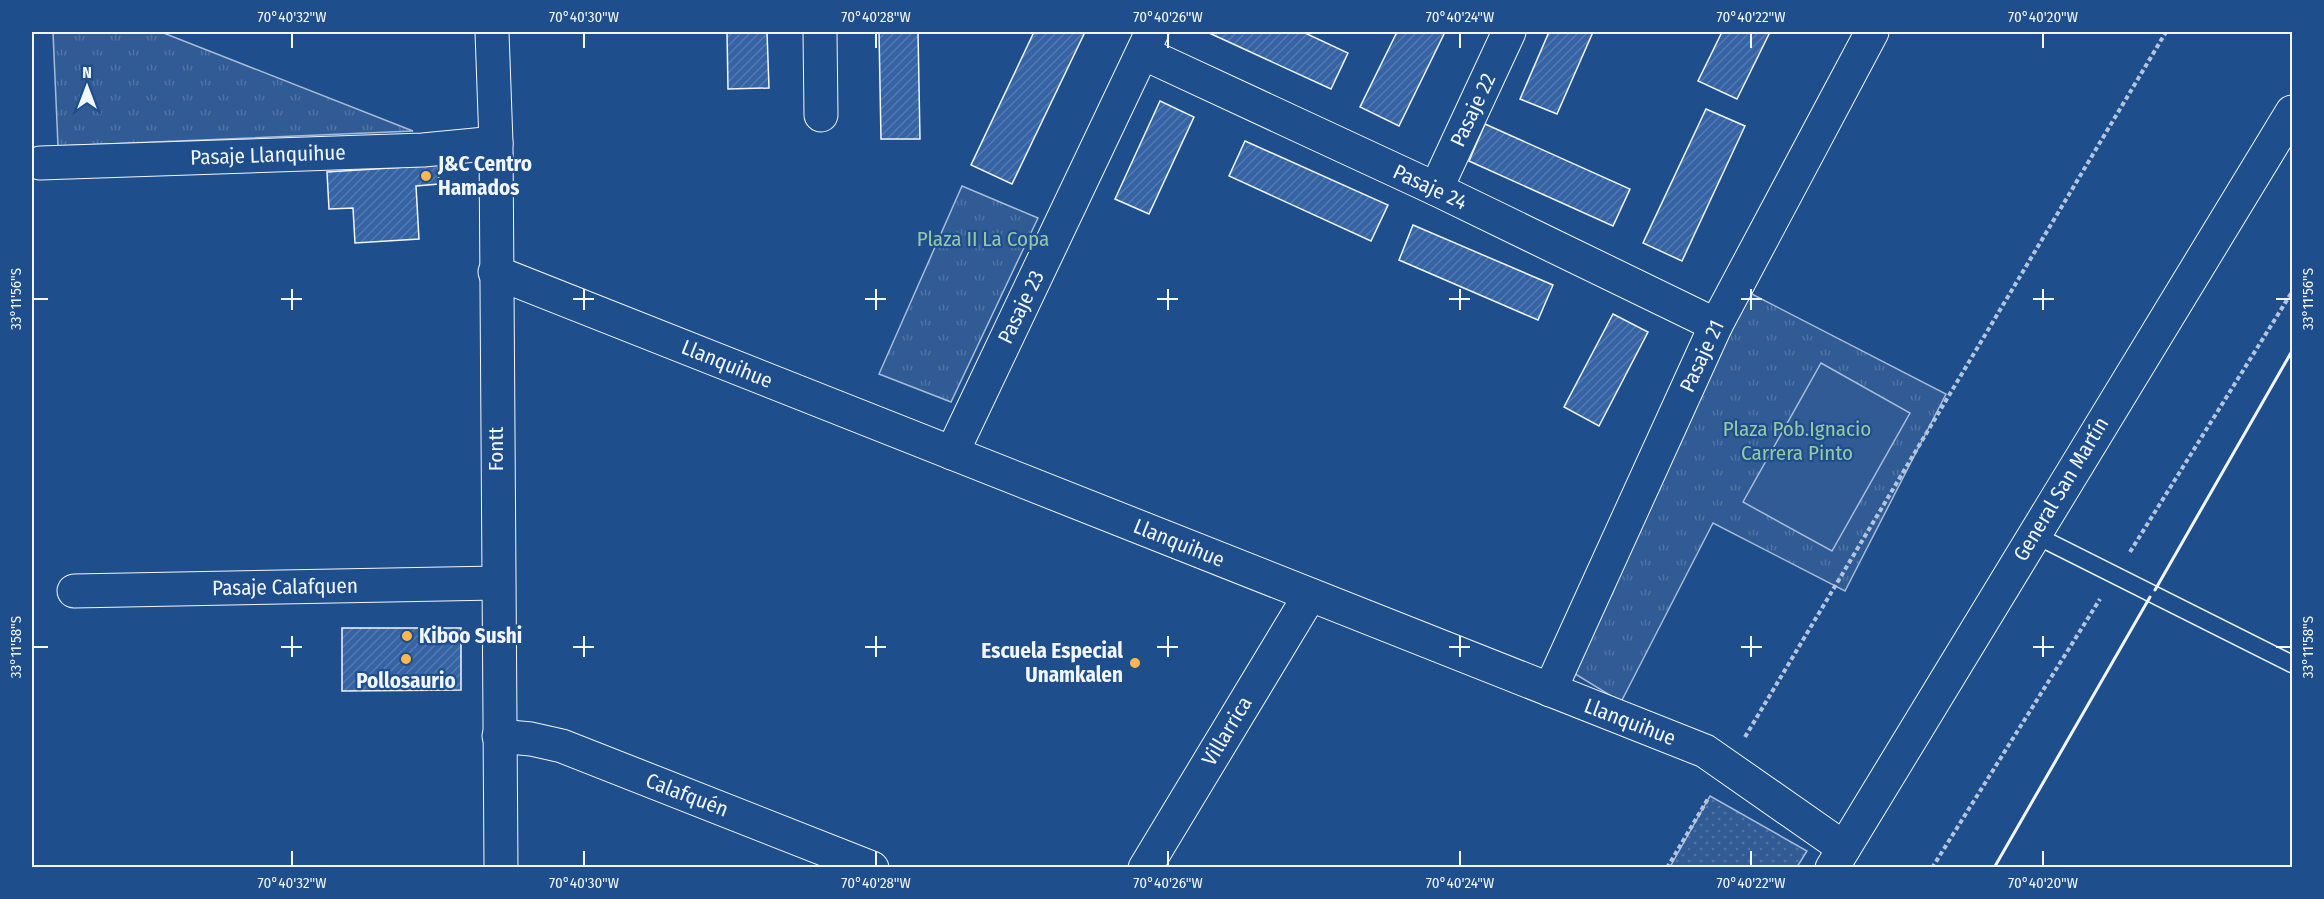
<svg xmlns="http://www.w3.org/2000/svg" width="2324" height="899" font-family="'Fira Sans Condensed',sans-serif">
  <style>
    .grass { fill: url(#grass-dots); stroke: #a8bbd7; stroke-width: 1.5 }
    .park { fill: url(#park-tufts); stroke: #a8bbd7; stroke-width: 1.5 }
    .built { fill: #305b95; stroke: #a8bbd7; stroke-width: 1.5 }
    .building { fill: url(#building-hatch); stroke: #f2f6ff; stroke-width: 1.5 }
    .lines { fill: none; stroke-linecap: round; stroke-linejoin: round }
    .lane-casing { stroke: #f2f6ff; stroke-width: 19 }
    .street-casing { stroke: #f2f6ff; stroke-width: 35 }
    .secondary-casing { stroke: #f2f6ff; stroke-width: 35 }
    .primary-casing { stroke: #f2f6ff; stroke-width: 35 }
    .path { stroke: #b3c4dc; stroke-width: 4; stroke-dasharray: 4.5 3; stroke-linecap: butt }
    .lane { stroke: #1f4e8c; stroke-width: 16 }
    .street { stroke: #1f4e8c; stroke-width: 33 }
    .secondary { stroke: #1f4e8c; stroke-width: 33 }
    .primary { stroke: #1f4e8c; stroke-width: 33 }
    .wall { stroke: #f2f6ff; stroke-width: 3 }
    .ticks { fill: none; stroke: #f2f6ff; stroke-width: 2 }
    .poi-dot { fill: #ffb74d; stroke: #1f4e8c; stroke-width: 2 }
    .labels { text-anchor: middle; stroke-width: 4.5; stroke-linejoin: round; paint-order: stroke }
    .street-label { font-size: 21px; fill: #f2f6ff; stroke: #1f4e8c }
    .poi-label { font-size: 21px; font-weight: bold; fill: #f2f6ff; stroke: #1f4e8c; text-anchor: start }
    .park-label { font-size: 21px; fill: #97c8a6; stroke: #1f4e8c }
    .neatline { fill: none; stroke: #f2f6ff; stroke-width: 2 }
    .ticks-label { font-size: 15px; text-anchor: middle; fill: #f2f6ff }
  </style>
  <defs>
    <pattern id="grass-dots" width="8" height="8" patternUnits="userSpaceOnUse" patternTransform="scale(1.5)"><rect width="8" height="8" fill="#305b95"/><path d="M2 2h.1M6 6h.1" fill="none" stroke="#4e73a5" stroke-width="1.8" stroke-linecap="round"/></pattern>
    <pattern id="park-tufts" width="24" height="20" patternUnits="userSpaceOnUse" patternTransform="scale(1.5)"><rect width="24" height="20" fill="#305b95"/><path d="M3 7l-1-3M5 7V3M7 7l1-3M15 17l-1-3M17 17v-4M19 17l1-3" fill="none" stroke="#4e73a5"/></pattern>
    <pattern id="building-hatch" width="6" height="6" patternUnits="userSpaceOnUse" patternTransform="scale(1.5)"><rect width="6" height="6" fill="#3563a3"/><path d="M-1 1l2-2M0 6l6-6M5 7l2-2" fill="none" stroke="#537ab1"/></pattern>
  </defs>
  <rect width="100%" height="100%" fill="#1f4e8c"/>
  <polygon class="grass" points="1710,796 1807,851 1797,867 1670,867"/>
  <g class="park">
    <polygon points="53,32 161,32 413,131 58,146"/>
    <polygon points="962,186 1038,218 951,402 879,374"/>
    <polygon points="1746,291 1946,394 1845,591 1713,523 1621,702 1567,669"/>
  </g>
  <polygon class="built" points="1821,363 1910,413 1832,551 1743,502"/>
  <g class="building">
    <polygon points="727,32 767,32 769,88 728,89"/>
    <polygon points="879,32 918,32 920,139 881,139"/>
    <polygon points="1034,32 1085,32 1012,184 971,165"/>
    <polygon points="1207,32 1303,32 1348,53 1331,89"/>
    <polygon points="1397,32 1445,32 1399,126 1360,107"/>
    <polygon points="1549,32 1593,32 1557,114 1520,99"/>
    <polygon points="1722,32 1770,32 1737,99 1698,81"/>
    <polygon points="1160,101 1194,117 1149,214 1115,199"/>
    <polygon points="1706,109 1745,126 1682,261 1643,243"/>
    <polygon points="1485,124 1630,189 1613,226 1469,161"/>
    <polygon points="1245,141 1388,205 1371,241 1229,176"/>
    <polygon points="438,165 439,184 416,186 419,239 355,243 353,208 329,209 327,172"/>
    <polygon points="1413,225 1553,285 1538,320 1399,260"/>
    <polygon points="1613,314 1648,332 1599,426 1564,407"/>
    <polygon points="342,628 461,628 461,690 342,691"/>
  </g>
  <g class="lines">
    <defs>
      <polyline id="lane" points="2033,534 2292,664"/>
      <g id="street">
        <polyline points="820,32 821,115"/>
        <polyline points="1143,53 1436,189 1716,325"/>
        <polyline points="40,163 423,150 496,143"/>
        <polyline points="1436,189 1509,32"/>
        <polyline points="495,272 1705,751 1844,848"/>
        <polyline points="952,453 1152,32"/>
        <polyline points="74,591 497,583"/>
        <polyline points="1550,690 1716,325 1872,32"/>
        <polyline points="499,736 531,739 562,746 872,868"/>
        <polyline points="1145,868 1310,595"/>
      </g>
      <polyline id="secondary" points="492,32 496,143 501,868"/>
      <polyline id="primary" points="1832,868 2292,112"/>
    </defs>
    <use href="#lane" class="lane-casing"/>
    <use href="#street" class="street-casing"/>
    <use href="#secondary" class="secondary-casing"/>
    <use href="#primary" class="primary-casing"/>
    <g class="path">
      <polyline points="2130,552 2292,292"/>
      <polyline points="1745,737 2166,32"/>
      <polyline points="1667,868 1709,797"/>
      <polyline points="1932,868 2100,599"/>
    </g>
    <use href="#lane" class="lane"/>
    <use href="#street" class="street"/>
    <use href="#secondary" class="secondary"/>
    <use href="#primary" class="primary"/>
    <g class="wall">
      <polyline points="2155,590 2292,351"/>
      <polyline points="1994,868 2150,597"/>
    </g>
  </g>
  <path class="ticks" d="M292,33V48M584,33V48M876,33V48M1168,33V48M1460,33V48M1751,33V48M2043,33V48M292,289V310M584,289V310M876,289V310M1168,289V310M1460,289V310M1751,289V310M2043,289V310M33,299H48M281,299H302M573,299H594M865,299H886M1157,299H1178M1449,299H1470M1741,299H1762M2033,299H2054M2276,299H2291M292,636V657M584,636V657M876,636V657M1168,636V657M1460,636V657M1751,636V657M2043,636V657M33,647H48M281,647H302M573,647H594M865,647H886M1157,647H1178M1449,647H1470M1741,647H1762M2033,647H2054M2276,647H2291M292,851V866M584,851V866M876,851V866M1168,851V866M1460,851V866M1751,851V866M2043,851V866"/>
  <g class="poi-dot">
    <circle cx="426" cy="176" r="6"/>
    <circle cx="407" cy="636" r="6"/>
    <circle cx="406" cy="659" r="6"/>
    <circle cx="1135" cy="663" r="6"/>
  </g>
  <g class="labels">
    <g class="street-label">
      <text transform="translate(1473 110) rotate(-65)" y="7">Pasaje 22</text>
      <text transform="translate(268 155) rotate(-2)" y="7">Pasaje Llanquihue</text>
      <text transform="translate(1430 187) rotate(25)" y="7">Pasaje 24</text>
      <text transform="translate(1021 307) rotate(-64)" y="7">Pasaje 23</text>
      <text transform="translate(1702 356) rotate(-65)" y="7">Pasaje 21</text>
      <text transform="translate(727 364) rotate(22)" y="7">Llanquihue</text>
      <text transform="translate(496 449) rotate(-90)" y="7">Fontt</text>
      <text transform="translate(2061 489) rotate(-59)" y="7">General San Martín</text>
      <text transform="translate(1179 543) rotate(22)" y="7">Llanquihue</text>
      <text transform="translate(285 587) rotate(-1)" y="7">Pasaje Calafquen</text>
      <text transform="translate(1630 722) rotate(21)" y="7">Llanquihue</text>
      <text transform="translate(1227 731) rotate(-59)" y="7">Villarrica</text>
      <text transform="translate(687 795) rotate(21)" y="7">Calafquén</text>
    </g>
    <g class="poi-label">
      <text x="438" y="171">J&amp;C Centro<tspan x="438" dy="24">Hamados</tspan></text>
      <text x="419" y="643">Kiboo Sushi</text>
      <text x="1123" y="658" text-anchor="end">Escuela Especial<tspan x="1123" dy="24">Unamkalen</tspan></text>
      <text x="406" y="688" text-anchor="middle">Pollosaurio</text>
    </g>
    <g class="park-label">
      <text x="983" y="246">Plaza II La Copa</text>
      <text x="1797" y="436">Plaza Pob.Ignacio<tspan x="1797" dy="24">Carrera Pinto</tspan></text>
    </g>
  </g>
  <rect width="2324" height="899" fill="none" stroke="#1f4e8c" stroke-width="66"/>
  <g transform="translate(87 87)" stroke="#1f4e8c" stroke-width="4.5" paint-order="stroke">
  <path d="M0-4.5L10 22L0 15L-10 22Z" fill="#f2f6ff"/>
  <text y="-9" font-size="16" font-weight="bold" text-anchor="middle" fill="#f2f6ff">N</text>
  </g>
  <rect x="33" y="33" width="2258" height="833" class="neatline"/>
  <g class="ticks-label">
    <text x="292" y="22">70°40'32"W</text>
    <text x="584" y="22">70°40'30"W</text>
    <text x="876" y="22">70°40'28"W</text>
    <text x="1168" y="22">70°40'26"W</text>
    <text x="1460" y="22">70°40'24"W</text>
    <text x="1751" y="22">70°40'22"W</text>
    <text x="2043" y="22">70°40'20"W</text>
    <text transform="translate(16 299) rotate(-90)" y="5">33°11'56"S</text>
    <text transform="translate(2308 299) rotate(-90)" y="5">33°11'56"S</text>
    <text transform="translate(16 647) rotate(-90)" y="5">33°11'58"S</text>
    <text transform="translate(2308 647) rotate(-90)" y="5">33°11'58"S</text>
    <text x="292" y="888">70°40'32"W</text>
    <text x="584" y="888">70°40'30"W</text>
    <text x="876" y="888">70°40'28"W</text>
    <text x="1168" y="888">70°40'26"W</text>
    <text x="1460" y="888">70°40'24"W</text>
    <text x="1751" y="888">70°40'22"W</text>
    <text x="2043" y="888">70°40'20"W</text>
  </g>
</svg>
